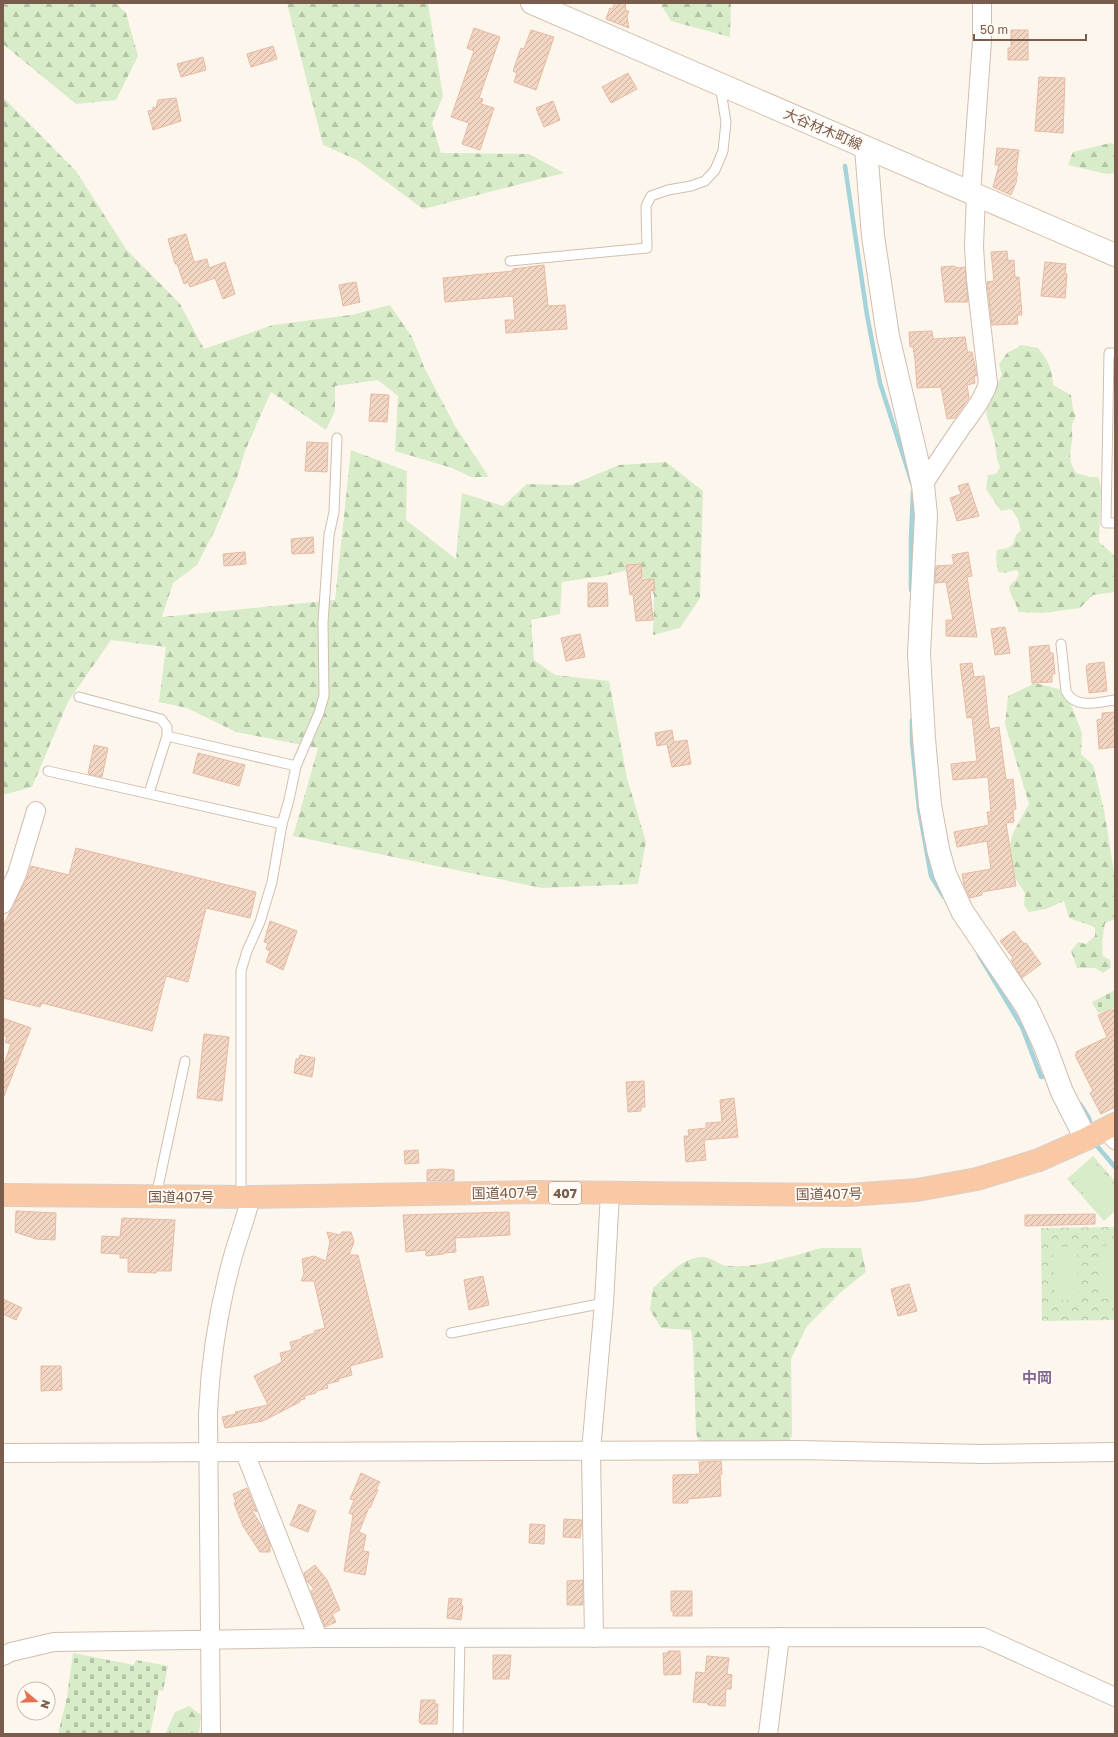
<svg xmlns="http://www.w3.org/2000/svg" width="1118" height="1737" font-family="'Golos Text','Noto Sans JP',sans-serif">
  <style>
    .forest { fill: url(#forest-firs) }
    .cemetery { fill: url(#cemetery-stones) }
    .park { fill: url(#park-crowns) }
    .garden { fill: #d8ecc9 }
    .lines { fill: none; stroke-linecap: round; stroke-linejoin: round }
    .stream { stroke: #a5d3da; stroke-width: 4.5 }
    .building { fill: url(#building-hatch); stroke: #e6bba3 }
    .service-casing { stroke: #d1beb0; stroke-width: 11 }
    .minor-casing { stroke: #d1beb0; stroke-width: 20 }
    .tertiary-casing { stroke: #d1beb0; stroke-width: 24 }
    .secondary-casing { stroke: #d6c0b0; stroke-width: 24 }
    .trunk-casing { stroke: #dad1cd; stroke-width: 24 }
    .service { stroke: #fff; stroke-width: 9 }
    .minor { stroke: #fff; stroke-width: 18 }
    .tertiary { stroke: #fff; stroke-width: 22 }
    .secondary { stroke: #fff; stroke-width: 22 }
    .trunk { stroke: #f9c8a4; stroke-width: 22 }
    .labels { text-anchor: middle; stroke-width: 4; stroke-linejoin: round; paint-order: stroke }
    .shield { fill: #fffaf3; stroke: #a28b7f; stroke-width: 1 }
    .shield-label { font-size: 13px; font-weight: bold; fill: #7a5c4d }
    .street-label { font-size: 14px; fill: #7a5c4d; stroke: #fffaf3 }
    .neighbourhood-label { font-size: 15px; font-weight: bold; fill: #846695; stroke: #fffaf3 }
  </style>
  <defs>
    <pattern id="forest-firs" width="22" height="20" patternUnits="userSpaceOnUse"><rect width="22" height="20" fill="#d8ecc9"/><path d="M5 1l3.5 6h-7zM16 11l3.5 6h-7z" fill="#b4c2a5"/></pattern>
    <pattern id="cemetery-stones" width="16" height="16" patternUnits="userSpaceOnUse"><rect width="16" height="16" fill="#d8ecc9"/><path d="M2 7V4a2 2 0 0 1 4 0v3zM10 15v-3a2 2 0 0 1 4 0v3z" fill="#b4c2a5"/></pattern>
    <pattern id="park-crowns" width="20" height="18" patternUnits="userSpaceOnUse"><rect width="20" height="18" fill="#d8ecc9"/><path d="M2 6a3 3 0 1 1 6 0M12 15a3 3 0 1 1 6 0" fill="none" stroke="#b4c2a5"/></pattern>
    <pattern id="building-hatch" width="6" height="6" patternUnits="userSpaceOnUse"><rect width="6" height="6" fill="#f3d5c3"/><path d="M-1 1l2-2M0 6l6-6M5 7l2-2" fill="none" stroke="#cab0a1"/></pattern>
  </defs>
  <rect width="100%" height="100%" fill="#fdf6ec"/>
  <g class="forest">
    <polygon points="3,3 116,3 126,13 138,56 116,100 76,104 3,44"/>
    <polygon points="287,3 428,3 443,96 432,123 441,153 529,154 564,173 423,209 357,160 323,145"/>
    <polygon points="660,3 731,3 730,37 671,21"/>
    <polygon points="3,97 76,171 126,249 180,304 204,349 273,325 351,315 390,305 412,337 425,369 455,426 489,477 471,477 452,468 395,451 398,396 378,380 335,386 335,411 326,430 271,392 245,451 238,475 217,526 197,565 173,583 162,617 335,600 351,450 407,471 406,520 456,559 462,493 503,506 527,484 571,485 619,465 666,462 703,491 700,598 680,628 653,635 654,595 637,568 603,576 562,582 560,614 531,620 534,660 555,675 609,681 627,778 646,842 638,884 542,888 293,836 318,748 236,732 187,708 159,702 166,647 111,640 68,702 32,787 3,795"/>
    <polygon points="1110,143 1115,145 1115,173 1107,174 1068,165 1073,152"/>
    <path d="M1022,345L1038,348C1048,361 1052,367 1053,385L1071,395L1073,409L1076,416C1069,428 1073,428 1072,440C1070,456 1068,459 1076,473L1090,477H1098L1101,487L1099,542L1115,556V592L1093,595L1080,608L1043,613L1019,612C1016,603 1009,594 1009,586L1017,579L1019,573L1016,570L1004,573L998,572L996,558L997,550L1008,548L1013,544L1016,535L1021,530L1018,519L1011,509L1001,511L986,489L988,475L996,474L1000,467L997,459L995,442L986,413L987,403L1002,375L999,364L1007,353Z"/>
    <path d="M1035,683L1059,689L1072,707L1082,733L1081,754L1093,765L1104,810L1115,878V919L1105,923C1103,935 1101,944 1103,956L1110,960L1111,967L1103,973L1095,968H1077L1071,951L1078,942L1086,944L1095,936V928C1088,923 1078,922 1069,918L1064,901L1046,909L1029,912L1024,905L1025,893L1015,878L1007,856L1013,833L1029,804L1005,724L1008,696Z"/>
    <path d="M821,1248H861L866,1272L840,1293L807,1326L791,1359L792,1435L789,1442H699L696,1433L693,1344L691,1330L661,1328L650,1310L653,1288C668,1275 681,1259 701,1257C710,1256 719,1265 727,1266C759,1268 792,1256 821,1248Z"/>
    <polygon points="189,1706 201,1715 199,1734 165,1734 175,1712"/>
  </g>
  <g class="cemetery">
    <polygon points="1115,990 1115,1008 1098,1013 1092,1002"/>
    <polygon points="73,1653 134,1665 136,1660 168,1666 163,1691 159,1690 150,1734 58,1734 67,1697"/>
  </g>
  <g class="park">
    <polygon points="1093,1156 1115,1181 1115,1211 1104,1221 1067,1179"/>
    <polygon points="1115,1227 1115,1320 1042,1321 1041,1228"/>
  </g>
  <g class="garden">
    <polygon points="1093,1161 1115,1186 1115,1207 1104,1217 1072,1179"/>
    <polygon points="1115,1245 1115,1299 1100,1299 1099,1246"/>
    <polygon points="1077,1246 1078,1300 1054,1300 1053,1247"/>
  </g>
  <g class="lines">
    <g class="stream">
      <polyline points="845,166 867,315 880,383 912,483"/>
      <polyline points="911,590 911,537 913,492"/>
      <polyline points="912,720 912,742 919,809 931,876 944,897"/>
      <polyline points="979,955 1022,1027 1041,1077 1050,1075"/>
      <polyline points="1080,1104 1089,1118 1092,1129"/>
      <polyline points="1095,1140 1097,1146 1115,1167"/>
    </g>
  </g>
  <g class="building">
    <polygon points="615,3 625,3 626,11 629,11 627,16 629,28 606,19 610,8 612,9"/>
    <polygon points="474,28 500,37 479,98 483,99 481,104 494,108 480,150 462,144 469,123 451,117 474,51 467,48"/>
    <polygon points="531,30 554,37 536,90 514,82 517,73 513,71 521,48 524,49"/>
    <polygon points="1011,30 1028,30 1028,60 1008,60 1008,48 1011,48"/>
    <polygon points="273,46 277,59 251,67 247,54"/>
    <polygon points="203,57 206,70 181,77 177,64"/>
    <polygon points="628,73 637,89 611,103 602,87"/>
    <polygon points="1039,77 1065,78 1063,133 1035,131"/>
    <polygon points="176,98 181,121 153,130 148,111 153,110 153,107 156,108 158,100"/>
    <polygon points="553,101 560,120 544,127 536,108"/>
    <polygon points="997,148 1019,150 1016,172 1018,173 1016,179 1017,180 1011,195 993,187 999,165 995,165"/>
    <polygon points="186,234 194,262 207,259 209,268 225,262 235,294 223,299 215,278 190,287 188,282 184,284 177,264 175,264 168,239"/>
    <polygon points="1007,251 1008,261 1014,260 1015,277 1019,277 1022,315 1017,315 1018,324 992,325 987,282 994,281 991,252"/>
    <polygon points="1045,262 1066,264 1065,274 1067,274 1065,298 1041,296"/>
    <polygon points="544,265 548,306 565,305 567,329 506,333 505,320 515,320 513,296 445,302 443,278 513,271 513,269"/>
    <polygon points="954,266 957,268 965,267 968,302 945,302 941,267"/>
    <polygon points="356,282 360,302 343,306 339,285"/>
    <polygon points="932,331 933,339 965,337 967,350 968,352 972,352 977,376 974,376 975,383 967,385 969,398 955,418 947,419 941,387 917,388 915,359 913,347 910,347 909,332"/>
    <polygon points="371,394 389,395 387,422 369,421"/>
    <polygon points="307,442 328,443 327,472 305,471"/>
    <polygon points="968,483 979,516 957,521 950,498 961,494 958,486"/>
    <polygon points="313,537 314,553 292,554 291,539"/>
    <polygon points="245,552 246,564 224,566 223,554"/>
    <polygon points="968,552 972,576 967,577 977,637 946,636 946,620 953,620 946,582 935,583 936,566 954,565 952,555"/>
    <polygon points="641,564 642,580 654,579 655,590 650,591 653,620 636,621 633,594 630,595 626,565"/>
    <polygon points="588,583 607,583 608,606 588,607"/>
    <polygon points="1005,627 1010,653 995,655 991,629"/>
    <polygon points="580,634 585,657 566,661 561,638"/>
    <polygon points="1049,645 1050,653 1053,653 1055,674 1052,674 1052,682 1032,683 1029,647"/>
    <polygon points="1104,662 1107,691 1089,693 1086,666 1088,666 1088,664"/>
    <polygon points="972,663 974,677 984,676 989,725 990,729 999,727 1006,780 1013,779 1016,809 1013,810 1014,822 1006,823 1016,886 982,892 982,895 970,898 964,885 962,874 991,869 987,841 957,847 954,832 989,825 987,812 991,812 988,777 953,780 951,764 977,761 972,717 967,718 960,664"/>
    <polygon points="1115,712 1115,747 1099,749 1097,720 1102,719 1102,713"/>
    <polygon points="672,730 674,742 687,740 691,764 672,767 667,744 657,746 655,733"/>
    <polygon points="94,745 108,748 102,777 88,774"/>
    <polygon points="198,753 245,765 239,786 193,773"/>
    <polygon points="76,848 256,892 250,918 206,908 188,982 166,976 152,1031 42,1003 40,1007 3,998 3,926 27,878 31,866 69,875"/>
    <polygon points="270,921 297,931 283,970 266,962 270,951 266,949 268,943 264,942"/>
    <polygon points="1014,931 1024,944 1026,943 1041,964 1022,978 1011,960 1013,958 1000,941"/>
    <polygon points="1109,1010 1115,1010 1115,1107 1101,1114 1090,1093 1093,1091 1075,1055 1077,1054 1076,1052 1107,1037 1098,1015"/>
    <polygon points="3,1018 31,1028 4,1096 3,1095 3,1067 11,1044 5,1042 7,1037 3,1035"/>
    <polygon points="204,1034 229,1037 222,1101 197,1098"/>
    <polygon points="300,1055 315,1058 312,1077 294,1073 296,1059 299,1059"/>
    <polygon points="644,1081 645,1107 641,1107 641,1111 628,1112 626,1082"/>
    <polygon points="734,1098 738,1137 704,1140 706,1160 686,1162 684,1136 689,1136 688,1130 706,1128 706,1123 722,1122 720,1100"/>
    <polygon points="418,1150 419,1163 405,1164 404,1151"/>
    <polygon points="442,1169 454,1170 454,1181 427,1181 427,1170"/>
    <polygon points="16,1211 56,1213 55,1240 36,1239 15,1232"/>
    <polygon points="509,1212 510,1235 455,1238 456,1252 444,1253 444,1254 426,1256 426,1250 406,1252 403,1215"/>
    <polygon points="1095,1214 1095,1224 1025,1226 1025,1215"/>
    <polygon points="122,1218 175,1220 171,1271 156,1271 156,1273 128,1272 128,1258 120,1258 120,1254 101,1253 102,1236 120,1237"/>
    <polygon points="327,1232 340,1235 342,1232 351,1232 354,1242 349,1255 358,1255 383,1357 350,1366 352,1375 338,1379 339,1381 327,1384 328,1388 316,1391 316,1393 304,1396 305,1399 300,1400 300,1402 263,1421 225,1428 222,1417 236,1414 235,1412 268,1405 254,1376 282,1362 280,1353 292,1350 290,1342 302,1339 302,1337 315,1333 314,1331 325,1328 314,1281 301,1281 304,1274 302,1259 314,1256 326,1261 330,1242"/>
    <polygon points="483,1276 489,1305 469,1310 464,1280"/>
    <polygon points="909,1284 917,1311 898,1316 891,1289"/>
    <polygon points="3,1299 22,1308 16,1320 3,1314"/>
    <polygon points="41,1366 61,1366 62,1390 41,1391"/>
    <polygon points="721,1461 722,1474 720,1474 721,1496 688,1499 688,1503 673,1503 673,1475 700,1474 699,1462"/>
    <polygon points="361,1473 380,1482 376,1489 378,1490 370,1508 369,1507 359,1532 366,1535 363,1551 369,1552 365,1575 344,1571 353,1515 349,1513 354,1500 350,1499"/>
    <polygon points="247,1488 257,1512 251,1509 263,1528 270,1544 270,1552 260,1552 243,1526 234,1503 236,1502 233,1494"/>
    <polygon points="299,1504 316,1511 308,1532 290,1525"/>
    <polygon points="564,1519 582,1520 580,1538 563,1537"/>
    <polygon points="530,1524 545,1525 544,1544 529,1543"/>
    <polygon points="315,1565 327,1580 340,1610 332,1614 336,1622 325,1627 311,1591 314,1589 306,1580 304,1573"/>
    <polygon points="583,1580 583,1605 567,1605 567,1581"/>
    <polygon points="671,1591 692,1591 692,1616 673,1616 673,1611 671,1611"/>
    <polygon points="449,1598 462,1599 461,1606 463,1606 461,1620 447,1618"/>
    <polygon points="668,1651 680,1651 681,1674 664,1675 663,1653 668,1653"/>
    <polygon points="493,1655 511,1655 509,1679 493,1679"/>
    <polygon points="707,1656 729,1658 727,1674 732,1675 731,1689 726,1689 725,1706 708,1705 708,1703 693,1702 696,1672 705,1673"/>
    <polygon points="421,1700 435,1700 435,1704 438,1704 437,1724 421,1724 419,1722"/>
  </g>
  <g class="lines">
    <defs>
      <g id="service">
        <polyline points="510,261 647,248 646,206 651,196 668,190 691,186 705,181 715,170 723,151 726,122 720,85"/>
        <polyline points="1115,353 1109,353 1106,523 1115,523"/>
        <path d="M1061,644L1066,691C1075,710 1098,702 1115,700"/>
        <polyline points="79,697 161,719 167,727 167,736 149,793"/>
        <polyline points="167,736 296,766"/>
        <polyline points="48,771 282,824"/>
        <polyline points="156,1196 185,1061"/>
        <polyline points="241,1196 241,971 247,951 260,922 272,882 282,824 289,800 296,766 319,713 324,696 323,622 329,535 334,512 337,438"/>
        <polyline points="451,1333 604,1303"/>
        <polyline points="458,1734 460,1639"/>
      </g>
      <g id="minor">
        <polyline points="971,193 982,41 982,3"/>
        <path d="M923,485C935,466 948,447 961,428C971,414 983,400 988,383L976,280L974,246L976,196"/>
        <polyline points="3,904 17,874 36,811"/>
        <polyline points="1106,1128 1115,1140"/>
        <polyline points="3,1453 799,1450 982,1454 1115,1452"/>
        <polyline points="245,1453 318,1638"/>
        <polyline points="594,1638 591,1451 604,1303 610,1193"/>
        <polyline points="3,1656 11,1652 54,1642 318,1638 983,1637 1115,1697"/>
        <path d="M211,1734L208,1415C210,1363 217,1317 230,1267C236,1243 245,1221 251,1197"/>
        <polyline points="768,1734 780,1637"/>
      </g>
      <polyline id="tertiary" points="866,148 873,236 888,336 923,485 926,515 919,654 924,739 930,805 938,849 945,874 962,911 1027,1007 1045,1046 1062,1092 1086,1139"/>
      <polyline id="secondary" points="532,3 1115,255"/>
      <polyline id="trunk" points="3,1195 251,1197 536,1192 849,1195 917,1190 977,1179 1039,1160 1086,1139 1115,1124"/>
    </defs>
    <use href="#service" class="service-casing"/>
    <use href="#minor" class="minor-casing"/>
    <use href="#tertiary" class="tertiary-casing"/>
    <use href="#secondary" class="secondary-casing"/>
    <use href="#trunk" class="trunk-casing"/>
    <use href="#service" class="service"/>
    <use href="#minor" class="minor"/>
    <use href="#tertiary" class="tertiary"/>
    <use href="#secondary" class="secondary"/>
    <use href="#trunk" class="trunk"/>
  </g>
  <g class="labels">
    <rect class="shield" x="549" y="1182" width="32" height="22" rx="3"/>
    <g class="shield-label">
      <text x="565" y="1198">407</text>
    </g>
    <g class="street-label">
      <text transform="translate(823 129) rotate(23)" y="5">大谷材木町線</text>
      <text transform="translate(505 1193) rotate(-1)" y="5">国道407号</text>
      <text transform="translate(829 1194) rotate(-1)" y="5">国道407号</text>
      <text x="181" y="1202">国道407号</text>
    </g>
    <g class="neighbourhood-label">
      <text x="1037" y="1383">中岡</text>
    </g>
  </g>
  <rect width="1118" height="1737" fill="none" stroke="#7a5c4d" stroke-width="8"/>
  <g transform="translate(36 1701) rotate(109)"><circle r="19" fill="#fffaf3" stroke="#cabbb1"/>
  <path d="M0-3L7 15L0 10L-7 15Z" fill="#e76f51"/>
  <text y="-6" font-size="11" font-weight="bold" text-anchor="middle" fill="#7a5c4d">N</text>
  </g>
  <path d="M974 34v6h112v-6" fill="none" stroke="#7a5c4d" stroke-width="2"/>
  <text x="980" y="34" font-size="12" fill="#7a5c4d" stroke="#fffaf3" stroke-width="3" paint-order="stroke">50 m</text>
</svg>
